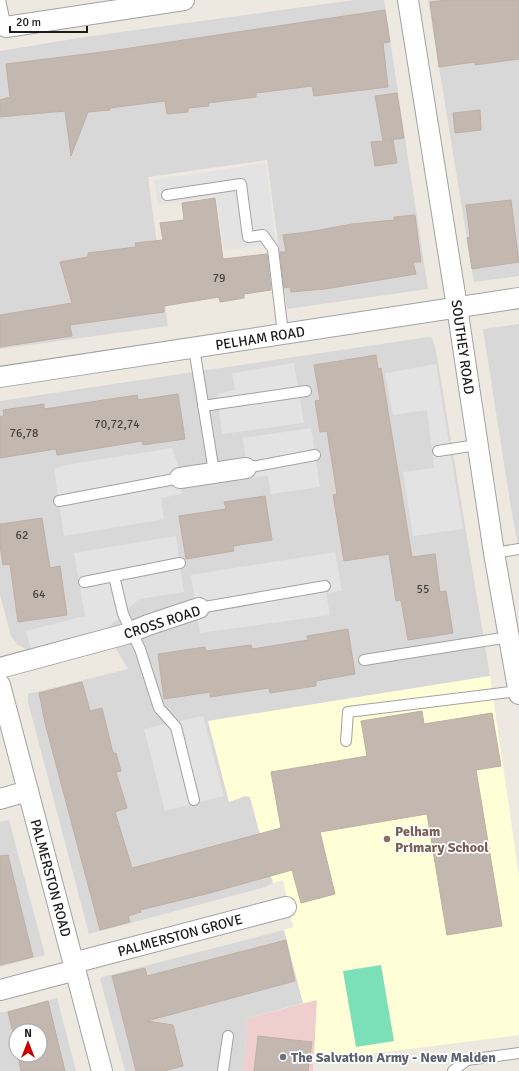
<svg xmlns="http://www.w3.org/2000/svg" width="519" height="1071" font-family="Signika,sans-serif">
  <style>
    .residential { fill: #d9d8d8; fill-rule: evenodd }
    .commercial { fill: #efcfce }
    .education { fill: #fffed7 }
    .pitch { fill: #7be0b7 }
    .parking { fill: #e3e3e3 }
    .building { fill: #c2b8b0; stroke: #bfafa2 }
    .lines { fill: none; stroke-linecap: round; stroke-linejoin: round }
    .lane-casing { stroke: #a2a2a2; stroke-width: 12 }
    .street-casing { stroke: #a2a2a2; stroke-width: 22 }
    .lane { stroke: #fff; stroke-width: 10 }
    .street { stroke: #fff; stroke-width: 20 }
    .education-dot { fill: #8d6e63; stroke: #fff; stroke-width: 1.5 }
    .worship-dot { fill: #6b7280; stroke: #fff; stroke-width: 1.5 }
    .labels { text-anchor: middle; stroke-width: 3.5; stroke-linejoin: round; paint-order: stroke }
    .number-label { font-size: 12px; fill: #454240 }
    .street-label { font-size: 14px; fill: #1b1b1b; stroke: #fff }
    .education-label { font-size: 14px; font-weight: bold; fill: #785e54; stroke: #fff; text-anchor: start }
    .worship-label { font-size: 14px; font-weight: bold; fill: #5b616d; stroke: #fff; text-anchor: start }
  </style>
  <rect width="100%" height="100%" fill="#ede9e0"/>
  <g class="residential">
    <polygon points="354,0 384,0 428,289 287,309 267,160 148,177 168,326 0,349 0,51 85,37"/>
    <polygon points="428,0 519,0 519,276 474,282"/>
    <polygon points="519,324 519,551 510,502 483,329"/>
    <polygon points="428,337 432,338 436,350 490,676 208,721 229,802 245,796 250,797 273,883 265,887 89,934 28,702 28,694 128,669 106,632 31,651 18,645 11,636 0,595 0,401"/>
    <polygon points="9,820 45,955 0,967 0,822"/>
    <polygon points="284,930 303,1003 248,1018 243,1071 125,1071 100,979 102,977"/>
    <path d="M57,998L76,1071H0V1013ZM16,1031H40V1055H16Z"/>
  </g>
  <polygon class="commercial" points="317,1000 313,1071 243,1071 248,1018"/>
  <polygon class="education" points="490,676 519,876 519,1035 314,1061 317,1000 303,1003 284,930 293,927 283,880 273,883 250,797 245,796 229,802 208,721"/>
  <polygon class="pitch" points="381,965 394,1041 356,1047 343,971"/>
  <g class="parking">
    <polygon points="266,163 276,243 224,250 216,196 158,205 154,180"/>
    <polygon points="294,363 304,423 222,434 217,394 235,390 232,373"/>
    <polygon points="436,364 463,529 413,536 403,472 434,468 427,410 393,415 385,373"/>
    <polygon points="311,428 320,487 271,494 268,476 248,478 243,438"/>
    <polygon points="172,448 178,465 182,494 161,498 164,519 64,536 54,469 66,465"/>
    <polygon points="176,536 184,592 139,599 104,631 31,649 26,631 85,616 74,553"/>
    <polygon points="335,552 342,591 326,593 330,615 200,633 191,575"/>
    <polygon points="203,716 224,796 165,811 144,729"/>
  </g>
  <g class="building">
    <polygon points="448,0 519,0 519,59 475,65 475,62 439,67 430,2"/>
    <polygon points="385,10 390,42 383,43 388,87 314,96 312,86 256,93 256,97 208,103 209,106 188,108 188,112 167,114 165,101 110,108 110,110 88,112 71,156 65,111 0,117 0,100 10,97 6,64 110,51"/>
    <polygon points="397,93 404,138 390,140 393,140 397,163 375,166 371,142 383,141 375,96"/>
    <polygon points="480,110 481,130 455,133 453,113"/>
    <polygon points="215,198 223,259 267,254 271,290 244,294 244,298 220,302 219,297 164,306 164,312 70,325 72,336 0,347 0,315 72,303 60,262 88,257 88,253 136,247 135,243 163,240 160,223 184,220 182,203"/>
    <polygon points="511,200 519,262 472,269 467,238 470,237 466,205"/>
    <polygon points="415,215 421,262 413,262 416,274 325,289 291,292 290,287 284,288 280,252 286,252 283,235 314,231 352,224 394,220 394,217"/>
    <polygon points="376,355 378,369 381,368 412,557 435,554 440,592 446,591 453,633 408,640 401,600 396,601 389,554 344,561 333,495 337,494 327,431 320,432 315,401 320,400 314,365"/>
    <polygon points="178,394 185,439 143,445 142,441 57,455 56,449 0,458 0,416 4,416 3,410 44,404 44,409 137,395 138,400"/>
    <polygon points="265,496 272,540 233,546 234,551 186,559 179,516 226,509 224,502"/>
    <polygon points="42,518 50,568 60,566 67,615 18,622 10,564 3,565 0,545 0,524"/>
    <polygon points="348,629 355,674 316,681 316,686 270,693 269,688 210,697 210,692 164,699 158,654 205,647 206,651 251,645 252,649 308,640 307,636"/>
    <polygon points="82,682 90,711 102,708 113,753 116,753 121,771 116,772 127,808 115,812 132,868 281,828 271,772 367,756 361,721 422,711 424,724 492,713 501,766 476,770 502,926 447,935 427,814 320,832 335,894 301,903 292,870 210,893 140,910 141,912 128,916 130,922 100,930 45,723 39,693"/>
    <polygon points="8,855 33,957 0,965 0,856"/>
    <polygon points="286,940 295,981 147,1021 173,1025 183,1066 164,1071 136,1071 112,976 145,968 147,976"/>
    <polygon points="48,1001 65,1071 21,1071 18,1055 40,1055 40,1031 16,1031 16,1046 8,1012"/>
    <polygon points="258,1036 312,1042 308,1071 254,1071"/>
  </g>
  <g class="lines">
    <defs>
      <g id="lane">
        <polyline points="0,0 6,27"/>
        <polyline points="167,195 241,184 248,237 263,235 273,249 283,334"/>
        <polyline points="194,348 214,472"/>
        <polyline points="203,406 306,391"/>
        <polyline points="438,451 477,445"/>
        <polyline points="246,468 315,455"/>
        <polyline points="59,501 180,478"/>
        <polyline points="494,553 519,549"/>
        <polyline points="114,576 123,614 140,649 159,708 176,727 194,800"/>
        <polyline points="84,582 180,563"/>
        <polyline points="199,608 325,586"/>
        <polyline points="364,660 509,637"/>
        <polyline points="346,741 348,712 518,691"/>
        <polyline points="223,1071 228,1036"/>
        <polyline points="453,1071 467,1060 519,1053"/>
      </g>
      <g id="street">
        <polyline points="408,0 457,307 494,553 519,694"/>
        <polyline points="6,27 184,0"/>
        <polyline points="0,377 519,298"/>
        <polyline points="180,478 246,468"/>
        <polyline points="0,668 126,634 148,625 199,608"/>
        <polyline points="0,685 102,1071"/>
        <polyline points="0,799 28,791"/>
        <polyline points="73,963 286,907"/>
        <polyline points="0,990 76,970"/>
      </g>
    </defs>
    <use href="#lane" class="lane-casing"/>
    <use href="#street" class="street-casing"/>
    <use href="#lane" class="lane"/>
    <use href="#street" class="street"/>
  </g>
  <circle class="education-dot" cx="387" cy="839" r="4"/>
  <circle class="worship-dot" cx="283" cy="1057" r="4"/>
  <g class="labels">
    <g class="number-label">
      <text x="219" y="282">79</text>
      <text x="117" y="428">70,72,74</text>
      <text x="24" y="437">76,78</text>
      <text x="22" y="539">62</text>
      <text x="423" y="593">55</text>
      <text x="39" y="598">64</text>
    </g>
    <g class="street-label">
      <text transform="translate(260 338) rotate(-9)" y="5">PELHAM ROAD</text>
      <text transform="translate(463 347) rotate(82)" y="5">SOUTHEY ROAD</text>
      <text transform="translate(162 622) rotate(-18)" y="5">CROSS ROAD</text>
      <text transform="translate(51 878) rotate(75)" y="5">PALMERSTON ROAD</text>
      <text transform="translate(180 935) rotate(-15)" y="5">PALMERSTON GROVE</text>
    </g>
    <g class="education-label">
      <text x="395" y="836">Pelham<tspan x="395" dy="16">Primary School</tspan></text>
    </g>
    <g class="worship-label">
      <text x="291" y="1062">The Salvation Army - New Malden</text>
    </g>
  </g>
  <g transform="translate(28 1043)"><circle r="19" fill="#ffffff" stroke="#a4a4a4"/>
  <path d="M0-3L7 15L0 10L-7 15Z" fill="#c60003"/>
  <text y="-6" font-size="11" font-weight="bold" text-anchor="middle" fill="#1b1b1b">N</text>
  </g>
  <path d="M10 26v6h77v-6" fill="none" stroke="#1b1b1b" stroke-width="2"/>
  <text x="16" y="26" font-size="12" fill="#1b1b1b" stroke="#ffffff" stroke-width="3" paint-order="stroke">20 m</text>
</svg>
